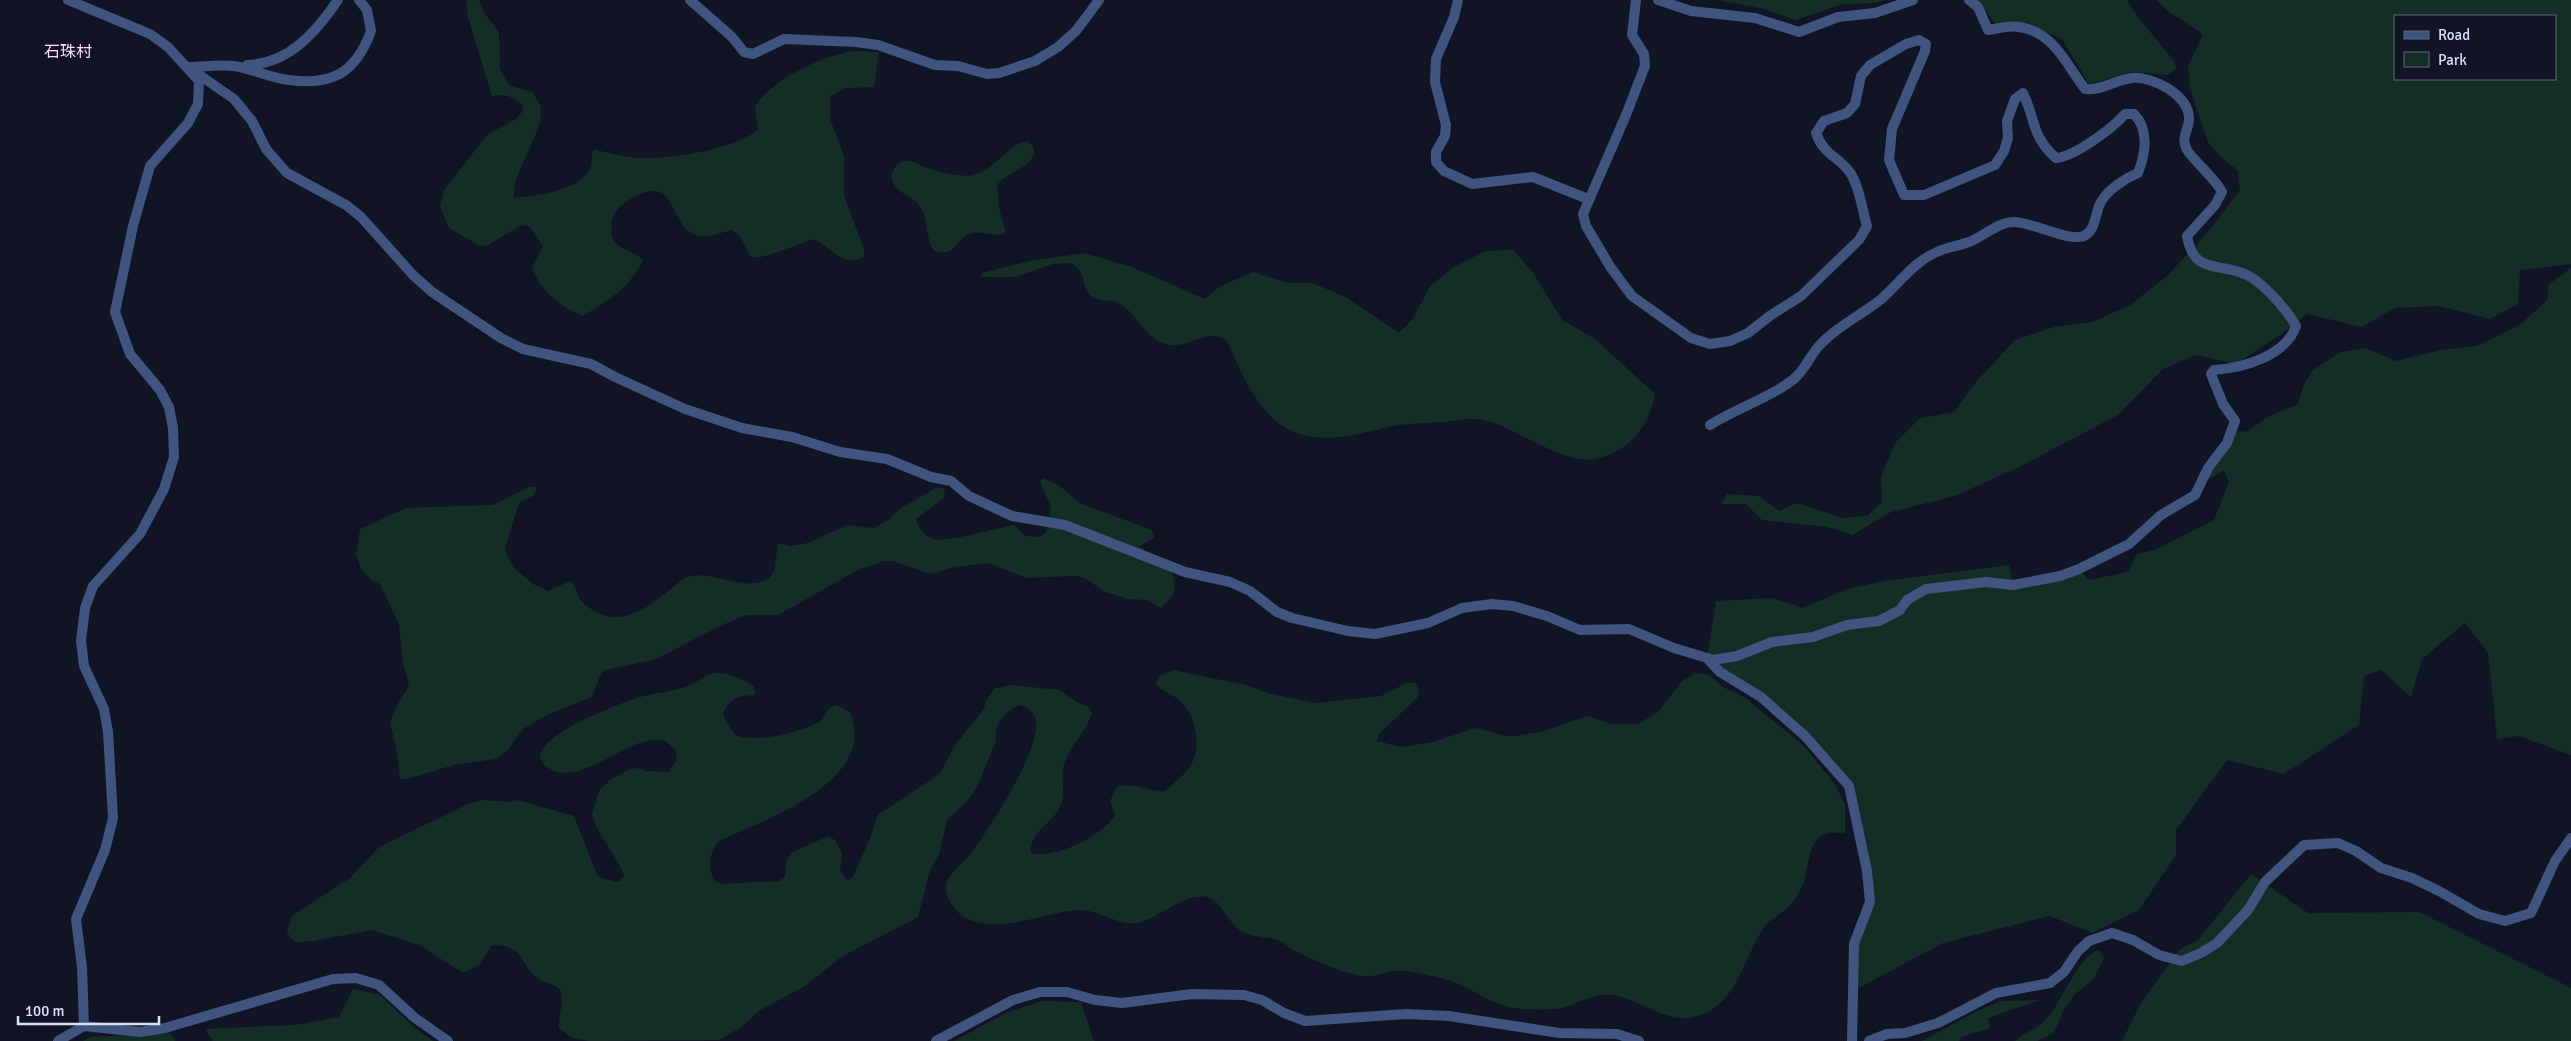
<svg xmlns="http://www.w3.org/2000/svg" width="2571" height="1041" font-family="Signika,'Noto Sans SC',sans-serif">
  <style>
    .green { fill: #152e25; fill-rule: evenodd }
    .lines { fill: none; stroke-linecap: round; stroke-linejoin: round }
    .minor { stroke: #41537f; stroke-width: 10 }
    .tertiary { stroke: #41537f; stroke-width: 10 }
    .labels { text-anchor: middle; stroke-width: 5; stroke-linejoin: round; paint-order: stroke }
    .quarter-label { font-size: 16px; fill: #fbdbfa; stroke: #111425 }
  </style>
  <rect width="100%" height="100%" fill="#111425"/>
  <g class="green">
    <path d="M466,0H479L485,14L499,32L500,69L509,85L533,93C535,97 540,103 541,107C544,135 511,171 514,198C535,196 580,191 590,169C592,164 592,155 593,149C608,153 623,157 639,158C672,159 732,150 758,130L755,106C775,79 812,61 844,53C855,50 869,52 879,52L874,87L845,88L830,96V119L844,156V196L864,249V257C843,267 831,249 815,239C798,243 765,260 751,257L739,235L732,230C722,232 709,238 698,236C669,229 678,174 636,196C628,200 620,205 615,213C611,219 610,231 613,239C619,251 636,250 643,261C629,287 607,303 582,316C561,307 539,290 532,267L543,246L530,227L522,225L488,245L480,246L449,228L440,206L444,190L488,134L516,119L522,112L523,105C514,96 504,94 492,96L468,17Z"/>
    <polygon points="1716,0 1886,0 1876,3 1842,4 1796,20 1761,8"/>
    <polygon points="1978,0 2127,0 2137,16 2174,61 2176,69 2168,75 2132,72 2089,84 2062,39 2026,23 1996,25"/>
    <path d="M2156,0H2571V264L2520,270L2518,304L2490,319L2439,306L2395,308L2362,327L2307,314L2280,335L2236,364L2196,355L2163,369L2118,415L2017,468L1955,496L1891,512L1852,535L1828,527L1762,520L1746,504H1721L1727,494L1759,496L1779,511L1797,503L1843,518L1867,516L1882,502L1881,477L1895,443L1920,418L1954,412L1976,382L2015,340L2054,327L2093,322L2130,305L2166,277L2208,232L2240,190L2238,171L2219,155L2208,142L2190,88L2188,66L2203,34L2169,12ZM2395,16H2555V79H2395Z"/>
    <path d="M1027,141L1033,146L1035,154C1022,174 1010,169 997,185L999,208L1006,233C994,239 978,228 967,235C954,244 954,257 934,251C925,238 929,222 921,208C914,195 896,195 892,179C890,171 898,161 906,161C913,161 918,164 924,167C935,171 962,178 973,175C996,170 1005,146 1027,141Z"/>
    <path d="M1513,250L1532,271L1562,320L1595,339L1655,394C1649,427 1629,452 1595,459C1568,465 1523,434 1497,424C1490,421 1482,420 1475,419C1466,418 1454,421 1445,422C1425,423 1404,423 1384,428C1356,435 1319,444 1292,431C1257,415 1242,373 1227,341C1205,326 1188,351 1165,344C1144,337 1137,313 1119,303C1111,299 1097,302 1090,295C1081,284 1087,272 1071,263L1053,264L1015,277H982V273L1030,261L1084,253L1132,267L1205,299L1219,287L1253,272L1288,283H1312L1346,297L1399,333L1412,320L1430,286L1454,267L1485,251Z"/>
    <polygon points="2571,268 2571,755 2519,736 2497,739 2488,653 2465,623 2422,659 2411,697 2381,670 2364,676 2359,725 2284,774 2227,760 2176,830 2176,855 2139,910 2092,933 2050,916 1943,943 1853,991 1853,960 1870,901 1849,786 1805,736 1707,658 1716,601 1772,598 1803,608 1847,589 1885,581 2009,565 2013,585 2079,569 2089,580 2128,572 2137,554 2155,550 2214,520 2229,482 2224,470 2203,483 2231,433 2248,431 2269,416 2298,404 2304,384 2313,370 2341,352 2366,348 2395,361 2441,350 2477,346 2521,324 2548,299 2548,285"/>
    <path d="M1042,478L1060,486L1079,503L1152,530L1154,537L1139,547C1158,556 1180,568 1173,593C1172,598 1164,604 1161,608L1147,600L1129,599L1105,592L1085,578L1077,576L1026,578L988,563L954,567L931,574L893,561H884L860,569L778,615H747L722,625L656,659L605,670C596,678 598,688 591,697L545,716L523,729L508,750L495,759L454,765L407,779H400L396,747L390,723L396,707L409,686L403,663L399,624L380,584L372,581L361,569L356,554L360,529L406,508L493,505L529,487H537L534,495L519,503L505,548L507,556L515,569L533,584L548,591L570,581C577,587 576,593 581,601C587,608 602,616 611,617C634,619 655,602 672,588C677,584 683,578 691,576C714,571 757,598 774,572L778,543L790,546L808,543L847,525L874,528L890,519L898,510L937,487L944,489L945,497L916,519C918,528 925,536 933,539C947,543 997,528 1014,525L1025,536L1040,537L1046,532L1051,507L1040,482Z"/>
    <path d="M1173,670L1246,685L1271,694L1316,703L1381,696L1407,683H1416L1419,691L1417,698L1379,734L1377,741L1401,747L1409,746L1433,742L1475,728L1507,736H1515L1544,731L1587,716L1612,724H1638L1658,712L1682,681L1696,673L1704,674L1711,676L1723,687L1744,697L1804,746L1834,783L1845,804V833C1834,833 1823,831 1816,841C1808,850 1808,872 1803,884C1800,893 1792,904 1785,910C1779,916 1770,919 1765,926C1742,958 1740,1003 1697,1016C1668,1026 1641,999 1612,995C1593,992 1574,1007 1556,1009C1545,1010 1534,1009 1523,1009C1493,1008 1471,986 1445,979C1433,976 1420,973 1407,971C1392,968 1376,978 1363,976C1346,974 1313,960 1297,952C1289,949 1283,940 1275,939C1264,937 1253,937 1243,932C1228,925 1223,901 1207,897C1184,893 1162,916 1141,922C1120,928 1099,909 1078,910C1042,912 1000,936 964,917C955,912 944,895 946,885C948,874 963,863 970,855C987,832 1046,743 1035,717C1033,711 1027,708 1021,705C1005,709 994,724 996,741L976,789L966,802L947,820L939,855L930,870L918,917L841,957L805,986L759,1011L740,1028L719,1040L590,1041L572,1038L559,1028C558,1014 565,1004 560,989C553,983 542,983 535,976C520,962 522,944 492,945L479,965L463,973L419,945L372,930L313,941L296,942L290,938L287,930L293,915L350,878L379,847L468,804L483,800L509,802L517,800L574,816L597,875L604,879L619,882L624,875C616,854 598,837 592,814L599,791L610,780L630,769L638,768L645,771L669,772L677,760L676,750L664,740C654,739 644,741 634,745C611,754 567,789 544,764C521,740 621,703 637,698C653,693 672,692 688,686C698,682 706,674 716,673C729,672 744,680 754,687L755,695C740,695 727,699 723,715L735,735C757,743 800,733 821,721L829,708L837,705L850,712C879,783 762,820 717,842C710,856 707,866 714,880L721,884L779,881L785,877L787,860L791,853L828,836L835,840L842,853L840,870L847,881L853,877L870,838L878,815L940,774L955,745L984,709L986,700L995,688L1011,685L1059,690L1080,704L1088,706L1092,713C1087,731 1070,745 1064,764C1060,779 1067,795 1059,809C1050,825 1029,832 1031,853C1054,860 1104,835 1115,815L1110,801L1117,787C1131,781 1150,792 1165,791C1174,783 1187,773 1192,763C1202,745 1195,714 1180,701C1172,693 1161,693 1156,683L1159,676Z"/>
    <polygon points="2251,874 2308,913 2419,912 2571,988 2571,1041 2122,1041 2141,1003 2179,950 2198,940"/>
    <path d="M2099,950L2104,958L2094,979L2075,994L2064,1009L2054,1033L2037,1041H2015C2029,1029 2038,1031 2052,1012C2064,996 2079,956 2099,950Z"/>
    <polygon points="353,989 380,995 414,1027 433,1041 213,1041 205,1029 295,1025 339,1017"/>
    <polygon points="2040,1000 1988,1018 1990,1028 1962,1037 1959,1041 1922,1041 1977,1011 2001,1001"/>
    <polygon points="1042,1001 1081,1002 1094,1041 954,1041 1008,1012"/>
    <polygon points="170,1033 175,1041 83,1041 90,1037"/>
  </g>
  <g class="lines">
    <g class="minor">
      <polyline points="690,0 732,37 744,52 753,54 784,39 856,42 878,45 935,65 958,66 987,74 999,73 1035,61 1058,47 1076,31 1099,0"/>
      <polyline points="1458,0 1454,17 1436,59 1435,82 1446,125 1445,136 1436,152 1436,162 1444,171 1472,184 1533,177 1588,199"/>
      <path d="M1636,0L1632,35L1644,54L1645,66L1626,115L1583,214L1586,226L1611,268L1632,296L1691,338L1710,344L1730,341L1748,333L1771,315L1801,296L1859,240L1867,226C1862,210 1860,188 1851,174C1839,156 1824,156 1816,133L1824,121L1847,113L1855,104L1861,76L1870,65L1906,44L1919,40L1926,44L1925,51L1892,129L1889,160L1904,195H1924L1995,165L2004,151L2008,138L2007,121L2015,99L2023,93C2036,120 2031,136 2056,158C2074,157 2113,128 2125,114H2134C2149,129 2146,153 2138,173C2124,179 2105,191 2099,206C2095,217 2095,230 2084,236C2069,242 2032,222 2014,222C1998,222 1984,236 1969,242C1959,246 1947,247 1937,252C1913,262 1898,285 1879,301C1859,316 1835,328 1818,347C1810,356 1806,368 1796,377C1778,394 1733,410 1710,425"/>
      <polyline points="1658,0 1691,11 1755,18 1799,32 1838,17 1875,13 1913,0"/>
      <path d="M247,65C289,64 316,32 338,0"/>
      <path d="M188,67C203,67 219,64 234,66C253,69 271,78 289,80C333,86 356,72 371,31L367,10L359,0"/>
      <path d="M1707,658L1713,660L1737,656L1772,642L1813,637L1847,625L1879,621L1900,610L1907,600L1926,589L1986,582L2013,585L2060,576L2079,569L2129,544L2161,515L2195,495L2208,468L2227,443L2235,421L2223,404L2211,374L2214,370C2243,368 2286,356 2296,326C2287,310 2265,285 2249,276C2222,261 2194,277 2187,236L2215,205L2222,192C2214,176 2190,158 2186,148C2181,137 2189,129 2189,119C2189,95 2153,76 2132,78C2115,80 2101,91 2085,89C2066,64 2054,32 2019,27C2009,25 1997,29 1988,30L1978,7L1969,0"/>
    </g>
    <g class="tertiary">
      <polyline points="188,67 234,99 252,121 266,149 287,173 346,205 361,217 413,275 432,292 501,338 523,349 591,364 615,377 685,409 742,428 792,437 840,452 887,459 931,477 951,481 969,496 1012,516 1065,525 1185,572 1230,582 1250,591 1277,612 1292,618 1348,631 1375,634 1428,623 1462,608 1492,604 1513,606 1547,616 1580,630 1629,629 1674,648 1707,658 1720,672 1761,697 1805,736 1849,786 1867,871 1870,902 1854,944 1852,1041"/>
      <polyline points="84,1026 140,1032 165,1028 333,979 356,978 379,985 415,1018 448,1041"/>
      <polyline points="58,1041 84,1026 82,967 76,919 105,850 113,818 108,732 104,709 84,666 81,641 85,608 93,586 140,534 164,489 174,457 173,428 169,407 160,390 130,354 115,312 133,226 150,166 188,123 198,104 199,81 168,47 150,34 68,0"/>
      <polyline points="936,1041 1013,1000 1040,992 1067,992 1095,1000 1122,1003 1192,994 1244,995 1262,1000 1284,1013 1305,1021 1406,1014 1449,1016 1559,1033 1617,1034 1639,1041"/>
      <polyline points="1869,1041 1887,1034 1905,1033 1938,1023 1996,993 2050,983 2064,972 2078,951 2089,941 2112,933 2133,940 2159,955 2182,961 2201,953 2217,943 2248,910 2265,882 2304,845 2338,843 2356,851 2381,868 2412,878 2439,891 2479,914 2505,921 2531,913 2555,861 2571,838"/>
    </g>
  </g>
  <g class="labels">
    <g class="quarter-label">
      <text x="68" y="57">石珠村</text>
    </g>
  </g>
  <rect x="2394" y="15" width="162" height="65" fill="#111425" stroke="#61667b"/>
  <rect x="2404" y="31" width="25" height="8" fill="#41537f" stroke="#61667b"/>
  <text x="2438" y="40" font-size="15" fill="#d9e0fb">Road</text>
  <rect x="2404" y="52" width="25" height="15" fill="#152e25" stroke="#61667b"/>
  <text x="2438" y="65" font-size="15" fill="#d9e0fb">Park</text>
  <path d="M18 1016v8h141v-8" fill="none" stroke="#d9e0fb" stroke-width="2.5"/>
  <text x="25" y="1016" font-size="15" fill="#d9e0fb" stroke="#111425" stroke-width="4" paint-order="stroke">100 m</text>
</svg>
